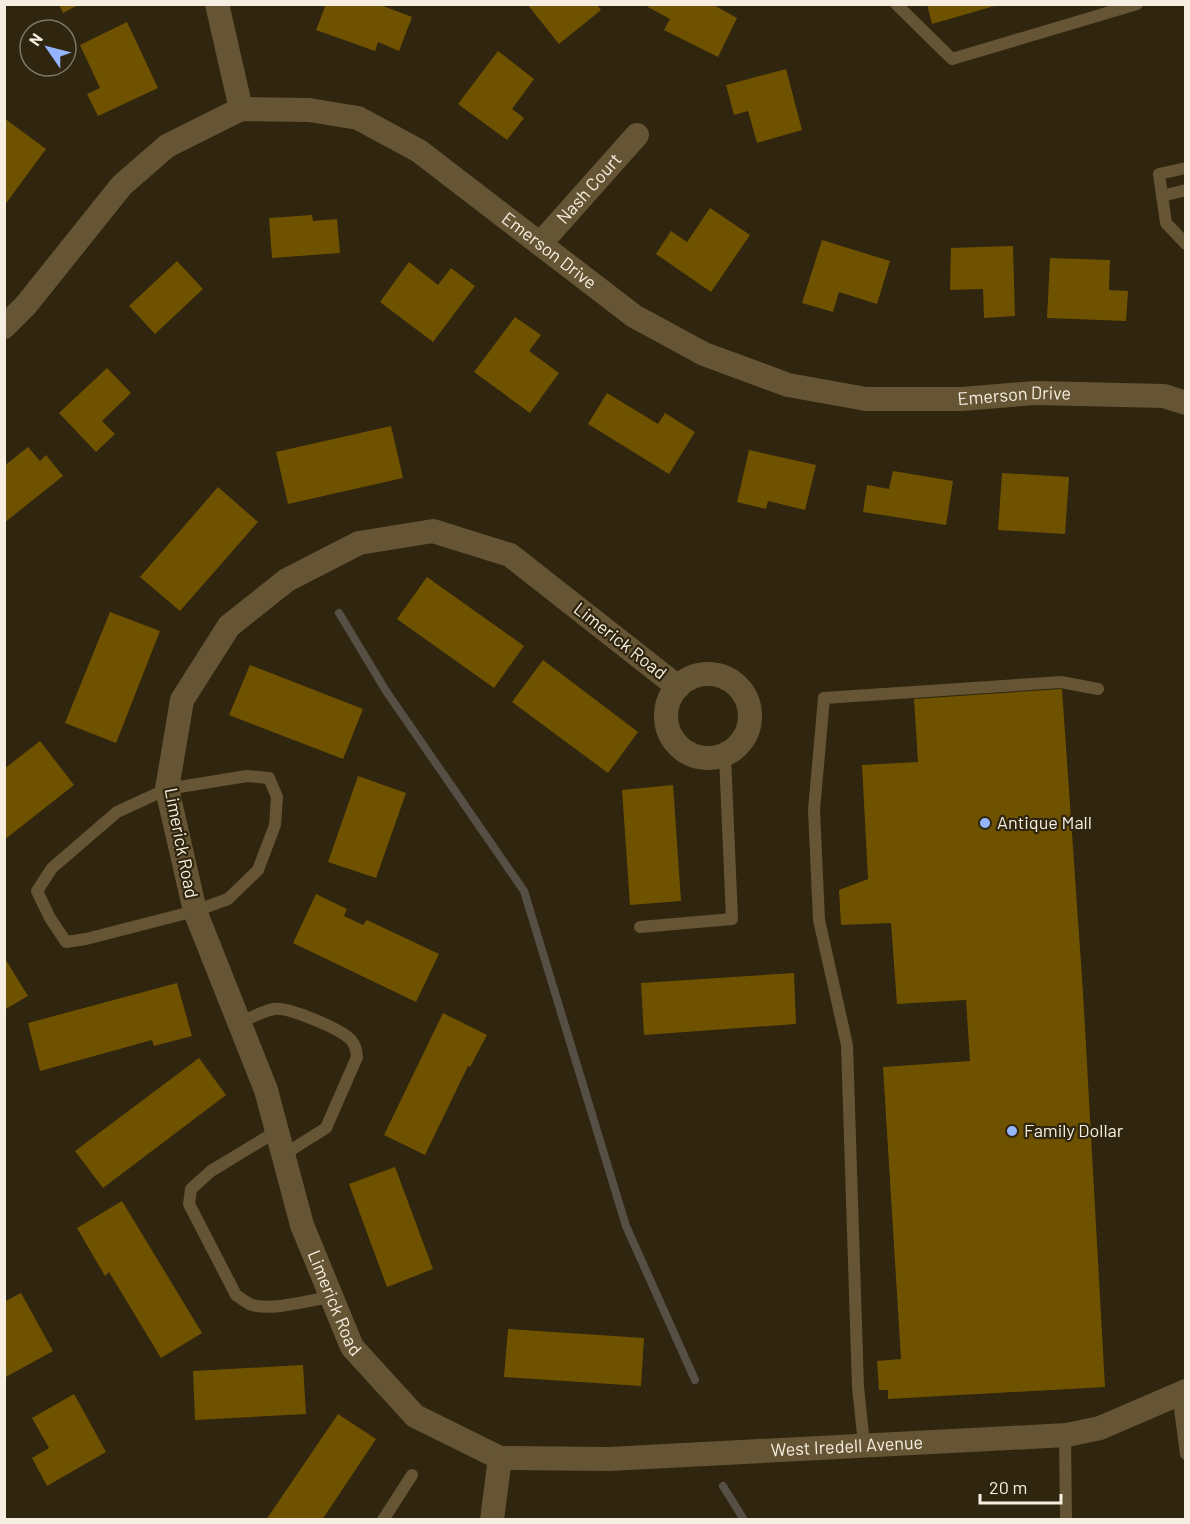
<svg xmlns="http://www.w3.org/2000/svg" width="1190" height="1524" font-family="Barlow,sans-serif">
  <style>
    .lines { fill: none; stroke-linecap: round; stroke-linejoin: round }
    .stream { stroke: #554f45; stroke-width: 8 }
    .building { fill: #6e5200 }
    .lane { stroke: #655534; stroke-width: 12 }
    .street { stroke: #655534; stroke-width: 24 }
    .poi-dot { fill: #95b6fd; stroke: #30250e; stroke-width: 2 }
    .labels { text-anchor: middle; stroke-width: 4.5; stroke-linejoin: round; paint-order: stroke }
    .street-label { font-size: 18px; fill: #f6efe1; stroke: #30250e }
    .poi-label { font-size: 18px; fill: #f6efe1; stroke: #30250e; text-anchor: start }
  </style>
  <rect width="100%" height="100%" fill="#30250e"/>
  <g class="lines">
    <g class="stream">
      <polyline points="339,613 386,691 524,891 626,1226 695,1380"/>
      <polyline points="723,1486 744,1520"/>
    </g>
  </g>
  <g class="building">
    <polygon points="59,4 80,4 63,13"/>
    <polygon points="326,4 378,4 412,17 399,51 378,42 375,51 316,30"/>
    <polygon points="527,4 596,4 601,10 559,44"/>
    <polygon points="649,4 712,4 737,18 718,57 664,30 670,19 648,7"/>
    <polygon points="927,4 998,4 998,5 932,24"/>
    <polygon points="127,22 158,88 98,116 87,94 100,88 80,45"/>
    <polygon points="498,51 534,79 512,109 524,118 507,140 458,104"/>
    <polygon points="786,69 802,130 757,143 748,111 734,115 726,85"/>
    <polygon points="4,118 46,149 4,206"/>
    <polygon points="710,208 750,235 711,292 656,254 671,231 687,242"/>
    <polygon points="312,215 313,221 337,219 340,253 272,258 269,218"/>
    <polygon points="822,240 890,261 877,304 839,292 833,312 802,303"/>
    <polygon points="1013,246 1015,316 984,318 983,289 950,290 951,248"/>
    <polygon points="1050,258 1110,260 1109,290 1128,291 1126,321 1047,318"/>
    <polygon points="177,261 203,289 155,334 129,306"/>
    <polygon points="409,262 438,285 451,268 475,286 433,342 380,302"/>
    <polygon points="515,317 541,335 529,351 559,373 530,413 474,372"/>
    <polygon points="107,368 131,393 102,421 115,434 96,452 59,413"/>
    <polygon points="607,393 658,424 665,413 695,432 669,474 588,424"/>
    <polygon points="391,426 403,478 288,504 276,452"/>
    <polygon points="28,447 40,461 46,455 63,476 4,523 4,466"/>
    <polygon points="749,450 816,465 805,510 768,501 766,509 737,502"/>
    <polygon points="893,471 953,481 946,525 863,512 867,485 889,489"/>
    <polygon points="1002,473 1069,477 1065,534 998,530"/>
    <polygon points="218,487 258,522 180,611 140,577"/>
    <polygon points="427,577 524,646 494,688 397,619"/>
    <polygon points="110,612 160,631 116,743 65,723"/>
    <polygon points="543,660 638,732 608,773 512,702"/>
    <polygon points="250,665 363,709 343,759 229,715"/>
    <polygon points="1062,689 1083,992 1105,1387 888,1399 888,1390 879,1390 877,1361 901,1359 883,1067 970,1061 966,1000 897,1004 891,923 841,925 839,890 868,879 862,765 918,762 914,699"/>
    <polygon points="40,741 74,785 4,840 4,769"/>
    <polygon points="358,776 406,793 376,878 328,862"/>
    <polygon points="673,785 681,901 630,905 622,790"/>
    <polygon points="316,894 347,909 344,916 363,925 367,920 439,954 416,1002 293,943"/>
    <polygon points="4,957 28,996 4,1010"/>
    <polygon points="794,973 796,1024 644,1035 641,983"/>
    <polygon points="177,983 192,1036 154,1046 152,1040 40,1071 28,1023"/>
    <polygon points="443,1013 487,1035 470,1067 468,1066 425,1155 384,1135"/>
    <polygon points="199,1058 226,1095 103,1188 75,1151"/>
    <polygon points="395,1167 433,1269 387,1287 349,1184"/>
    <polygon points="122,1201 202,1333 161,1358 109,1272 105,1276 77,1228"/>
    <polygon points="21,1293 53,1351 4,1378 4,1302"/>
    <polygon points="508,1329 644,1338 641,1386 504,1377"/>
    <polygon points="303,1365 306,1414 195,1420 193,1371"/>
    <polygon points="74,1394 106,1452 47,1486 32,1458 49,1448 32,1418"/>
    <polygon points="338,1414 376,1439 322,1520 266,1520"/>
  </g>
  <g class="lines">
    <g class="lane">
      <polyline points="896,4 952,59 1137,4"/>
      <polyline points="1186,168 1159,174 1166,223 1186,244"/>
      <polyline points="1162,196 1186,190"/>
      <polygon points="247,776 269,778 277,797 275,825 258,870 228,899 195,911 86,939 66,942 50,918 37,891 52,868 117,812 167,789"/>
      <polyline points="640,927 732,919 725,756"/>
      <path d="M239,1023C250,1018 263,1011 274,1009C289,1007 341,1029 351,1040C356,1046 356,1050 357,1057L326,1128L283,1155"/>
      <path d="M277,1131L211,1171L191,1189L189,1204L236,1295C241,1298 246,1303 252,1305C273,1311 310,1300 331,1297"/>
      <polyline points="1178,1394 1186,1454"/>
      <polyline points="1065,1434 1066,1520"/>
      <polyline points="864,1444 858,1387 847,1045 819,920 814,810 824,698 1061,682 1098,689"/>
      <polyline points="383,1520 412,1475"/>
    </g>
    <g class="street">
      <polyline points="217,4 241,109"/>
      <path id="s1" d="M540,244L637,135"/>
      <path id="s2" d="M4,327L26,305L122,185L167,146L241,109L309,110L358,118L419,151L634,316L704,354L788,385L866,399H962L1035,393L1164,396L1186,403"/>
      <circle cx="708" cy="716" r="42"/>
      <path id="s3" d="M678,687L510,555L433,531L359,543L287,580L229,626L182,700L167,789L195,911L266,1090L302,1225L352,1347L415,1416L500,1458L609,1459L1067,1435L1100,1428L1186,1391"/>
      <polyline points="492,1520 500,1458"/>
    </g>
  </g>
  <g class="poi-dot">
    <circle cx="985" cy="823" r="6"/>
    <circle cx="1012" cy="1131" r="6"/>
  </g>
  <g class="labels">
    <g class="street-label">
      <text dy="6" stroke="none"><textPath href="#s1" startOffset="74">Nash Court</textPath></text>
      <text dy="6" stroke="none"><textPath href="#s2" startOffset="678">Emerson Drive</textPath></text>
      <text dy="6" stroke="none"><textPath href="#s2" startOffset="1182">Emerson Drive</textPath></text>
      <text transform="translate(620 641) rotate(38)" y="6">Limerick Road</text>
      <text transform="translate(181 843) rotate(79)" y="6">Limerick Road</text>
      <text dy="6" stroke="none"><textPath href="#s3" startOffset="1244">Limerick Road</textPath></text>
      <text dy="6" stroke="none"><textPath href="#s3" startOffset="1827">West Iredell Avenue</textPath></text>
    </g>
    <g class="poi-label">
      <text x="997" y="829">Antique Mall</text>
      <text x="1024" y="1137">Family Dollar</text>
    </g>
  </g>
  <rect width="1190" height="1524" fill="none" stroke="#f6efe1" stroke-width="12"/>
  <g transform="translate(48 48) rotate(305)"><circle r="28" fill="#30250e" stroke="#7f7662" stroke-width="1.5"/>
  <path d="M0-4.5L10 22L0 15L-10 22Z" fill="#95b6fd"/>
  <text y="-9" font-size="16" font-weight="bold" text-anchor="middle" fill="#f6efe1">N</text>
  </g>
  <path d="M980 1494v9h81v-9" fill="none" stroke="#f6efe1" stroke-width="3"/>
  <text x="989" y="1494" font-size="18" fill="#f6efe1" stroke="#30250e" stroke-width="4.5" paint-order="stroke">20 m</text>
</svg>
